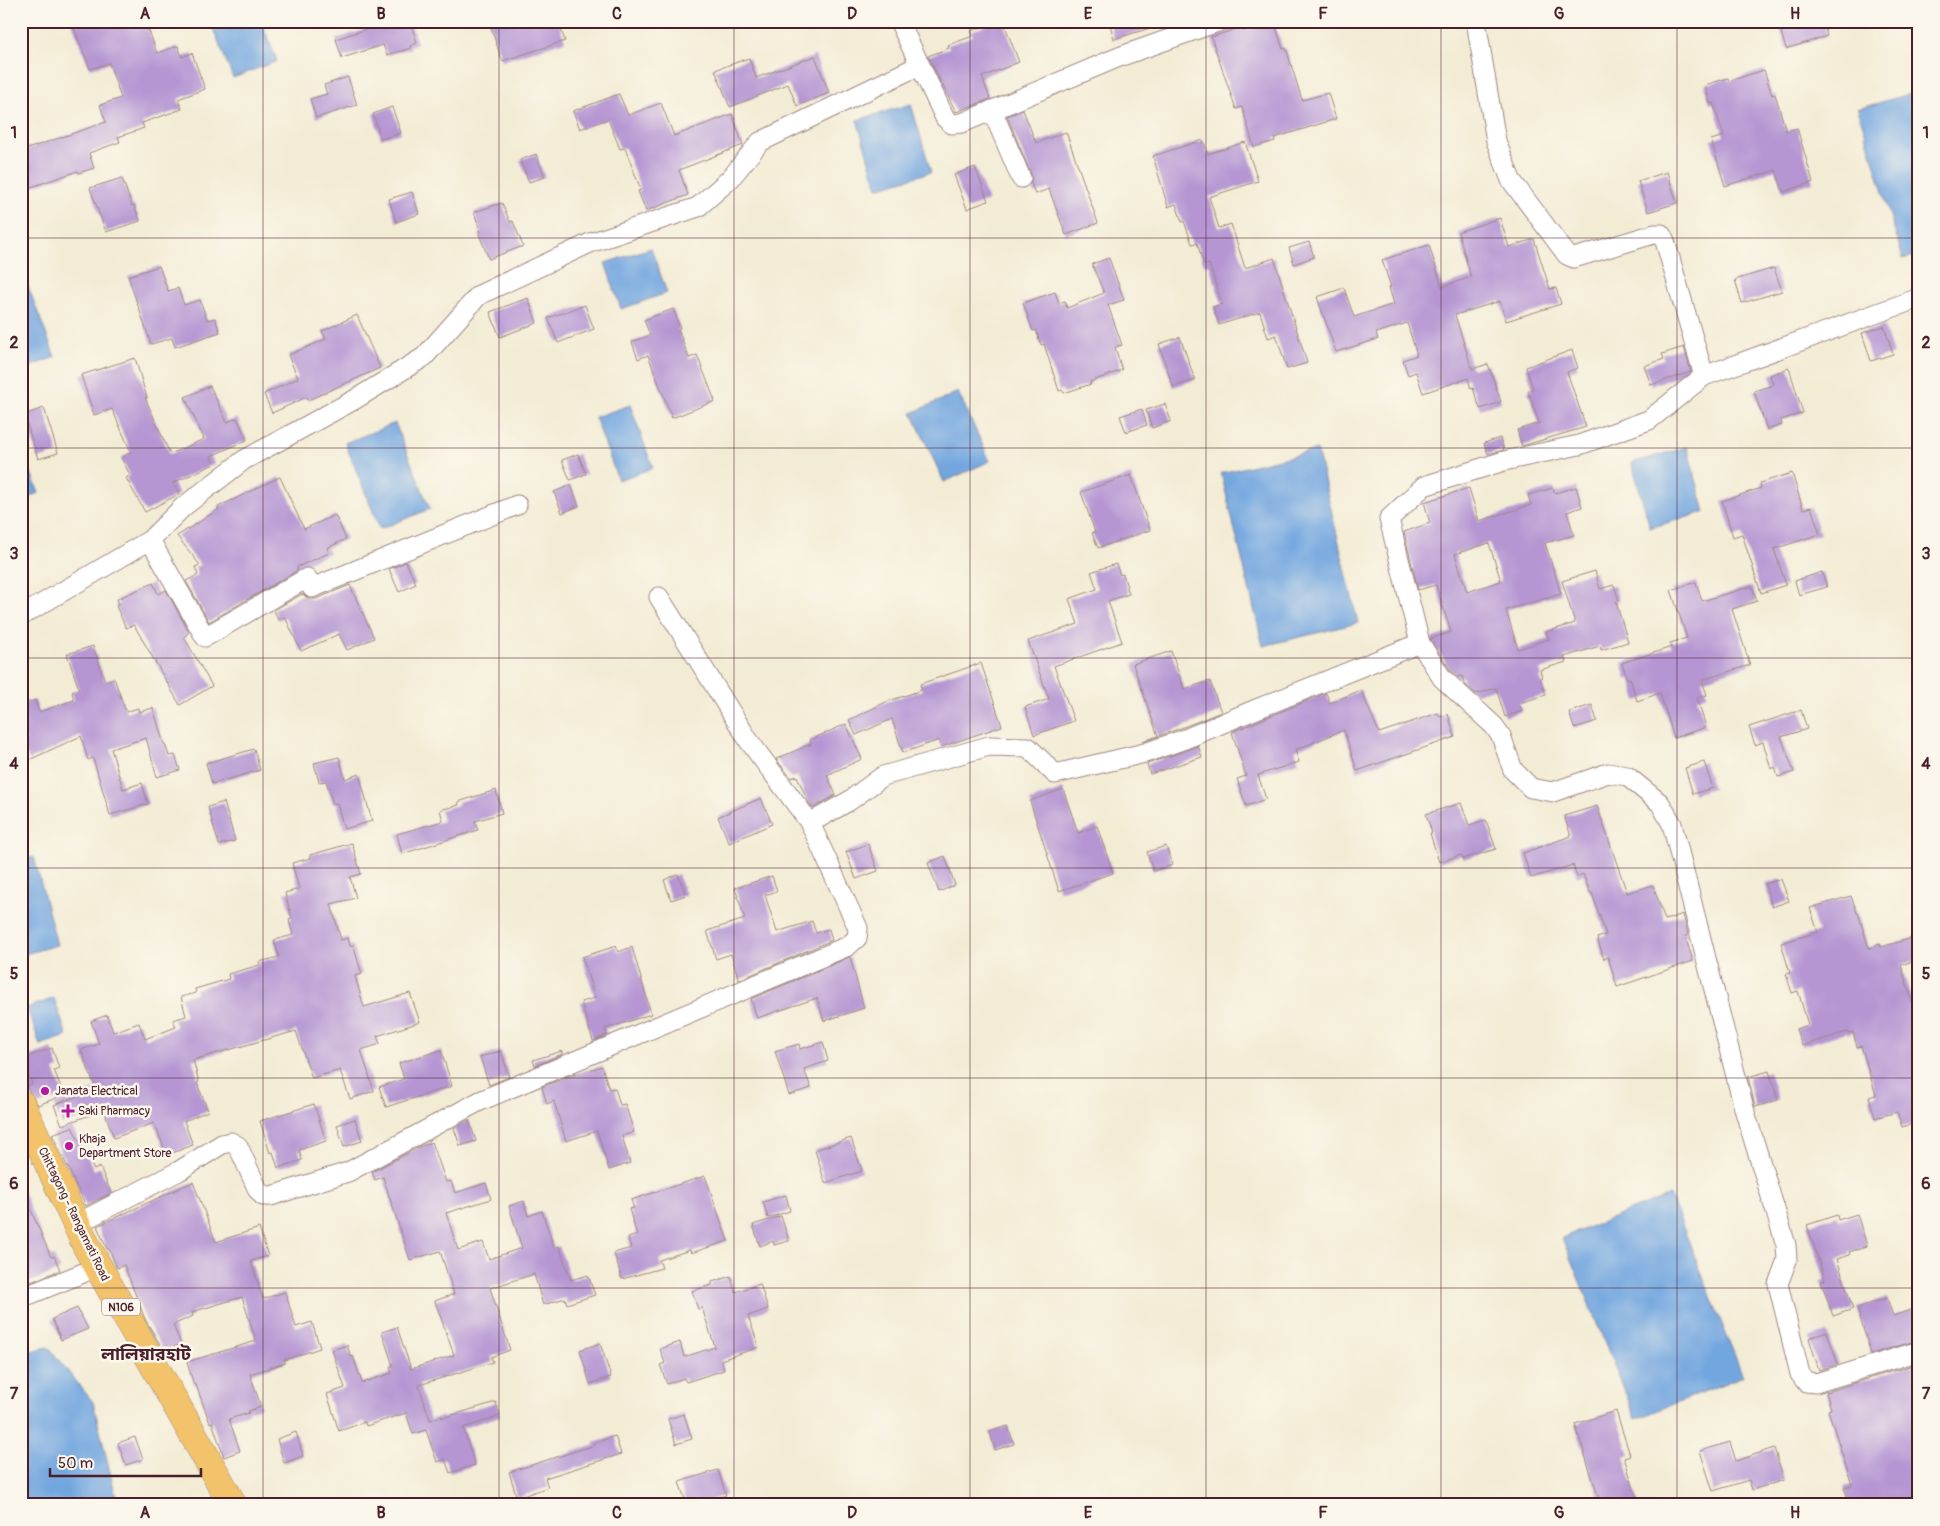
<svg xmlns="http://www.w3.org/2000/svg" width="1940" height="1526" font-family="Pangolin,'Noto Sans Bengali',sans-serif">
<rect width="100%" height="100%" fill="#fbf7ec"/>
<filter id="ink" filterUnits="userSpaceOnUse"><feTurbulence type="fractalNoise" baseFrequency=".02" numOctaves="2"/><feDisplacementMap in="SourceGraphic" scale="10" xChannelSelector="R" yChannelSelector="G"/><feConvolveMatrix kernelMatrix="1 2 1 2 8 2 1 2 1" color-interpolation-filters="sRGB"/></filter>
<filter id="wash" filterUnits="userSpaceOnUse"><feTurbulence type="fractalNoise" baseFrequency=".0096" numOctaves="4" result="noise"/><feDisplacementMap in="SourceGraphic" scale="20" xChannelSelector="R" yChannelSelector="G"/><feGaussianBlur stdDeviation="1.12" result="paint"/><feColorMatrix in="noise" values="0 0 0 0 0 0 0 0 0 0 0 0 0 0 0 0 0 1.4 0 .05"/><feComposite in="paint" operator="in"/></filter>
<g filter="url(#wash)">
<rect width="100%" height="100%" fill="#f3ecd5"/>
<g fill="#72a6df" stroke="#5e6285">
<path d="M210 21H261L277 61 233 78Z"/>
<path d="M1915 92 1919 106V255L1903 259 1858 109Z"/>
<path d="M911 104 931 172 877 188 857 120Z"/>
<path d="M651 248 667 293 621 309 605 263Z"/>
<path d="M21 268 55 357 21 370Z"/>
<path d="M958 392 990 461 944 482 912 413Z"/>
<path d="M630 405 653 468 618 480 595 417Z"/>
<path d="M395 423 430 509 380 529 345 443Z"/>
<path d="M21 447 39 493 21 499Z"/>
<path d="M1687 447 1705 512 1650 528 1632 463Z"/>
<path d="M1317 450 1358 623 1263 646 1221 473Z"/>
<path d="M34 857 57 945 21 955V860Z"/>
<path d="M54 998 67 1036 40 1045 27 1008Z"/>
<path d="M1670 1195 1743 1376 1636 1419 1562 1238Z"/>
<path d="M48 1347 93 1402 118 1505H21V1353Z"/>
</g>
<g id="blocks">
<g fill="#b596d3" fill-rule="evenodd">
<path d="M71 21H144L148 31H149L157 53 178 46 182 57 192 53 205 89 178 99 182 109 142 123 144 128 118 137 120 142 89 153 94 168 79 173 78 171 28 188 21 168V151L106 122 100 105 121 98 109 63 90 69Z"/>
<path d="M378 21H410L417 43 410 46 411 48 387 55 383 45 342 58 336 39 379 25Z"/>
<path d="M489 21H558L565 41 502 61Z"/>
<path d="M998 21H1003L1019 62 982 77 990 99 956 112 928 56 949 48 948 45 973 36 971 31Z"/>
<path d="M1109 21H1159L1160 25 1114 39Z"/>
<path d="M1274 21 1283 49 1286 48 1302 100 1328 93 1336 119 1274 138 1275 141 1254 147 1242 107 1236 109 1211 37 1242 27 1243 31Z"/>
<path d="M1789 21H1823L1827 36 1786 49 1779 25Z"/>
<path d="M815 56 829 93 797 106 788 84 730 107 715 70 749 58 756 78Z"/>
<path d="M1764 70 1772 95 1775 94 1786 131 1797 128 1813 182 1783 192 1776 170 1725 186 1711 140 1724 136 1713 103 1710 104 1705 85 1728 78 1729 81Z"/>
<path d="M348 77 357 105 316 118 310 99 327 94 324 85Z"/>
<path d="M619 94 628 115 661 103 674 136 732 114 743 145 679 170 688 195 646 211 638 191 641 190 625 148 620 149 608 119 580 129 573 111Z"/>
<path d="M392 107 401 133 381 139 373 114Z"/>
<path d="M1023 110 1036 143 1066 132 1098 223 1066 235 1049 189 1035 194 1031 183V174L1007 116Z"/>
<path d="M1203 140 1208 154 1245 142 1258 181 1209 197 1219 228 1231 224 1245 268 1274 258 1307 363 1287 369 1276 335 1268 338 1260 312 1219 325 1213 307 1222 304 1209 264 1204 265 1197 243 1192 244 1184 221 1182 222 1176 204 1168 207 1153 156Z"/>
<path d="M536 154 545 177 529 182 520 160Z"/>
<path d="M975 167 988 201 967 209 954 175Z"/>
<path d="M1667 172 1677 203 1648 212 1638 181Z"/>
<path d="M122 178 132 206 134 205 140 221 106 232 90 188Z"/>
<path d="M412 192 419 214 396 222 389 199Z"/>
<path d="M502 203 510 222 513 221 523 246 489 259 479 234 481 233 474 212Z"/>
<path d="M1500 218 1509 247 1534 239 1550 289 1556 288 1561 304 1506 321 1500 301 1455 315 1472 369 1488 364 1501 402 1480 409 1473 388 1471 389 1468 378 1423 393 1416 372 1408 375 1403 360 1417 355 1407 323 1376 333 1378 339 1336 352 1317 297 1344 288 1354 317 1394 304 1389 287H1391L1382 260 1429 245 1442 287 1471 277 1458 232Z"/>
<path d="M1309 242 1314 257 1294 264 1289 248Z"/>
<path d="M1109 258 1124 300 1108 305 1122 345 1115 347 1122 370 1090 382 1091 384 1064 393 1062 390 1059 391 1044 344 1041 345 1036 330 1033 331 1023 303 1055 292 1059 303 1065 301 1067 308 1104 293 1092 264Z"/>
<path d="M159 266 168 291 178 288 184 305 200 300 207 320 215 318 220 332 175 347 172 338 151 344 128 276Z"/>
<path d="M1774 268 1782 291 1742 303 1735 280Z"/>
<path d="M528 298 537 323 500 337 490 312Z"/>
<path d="M585 305 594 329 558 343 548 318Z"/>
<path d="M673 309 680 328 678 329 689 358 697 355 715 401 672 418 648 355 638 359 632 342 650 335 644 320Z"/>
<path d="M357 315 380 368 308 400 307 397 272 413 264 394 298 378 288 355 326 339 322 331Z"/>
<path d="M1884 326 1893 354 1871 361 1862 333Z"/>
<path d="M1180 337 1195 380 1173 387 1159 344Z"/>
<path d="M1684 347 1691 372 1651 385 1644 366 1664 359 1662 354Z"/>
<path d="M1572 350 1578 368 1567 372 1586 427 1522 446 1517 430 1539 423 1528 391 1533 389 1526 367Z"/>
<path d="M135 358 147 398H145L170 454 204 439 185 397 210 386 227 422 237 418 247 440 211 456 214 464 173 483 179 494 145 512 126 478 130 475 121 458 131 452 112 409 94 415 81 375Z"/>
<path d="M1789 368 1803 413 1781 420 1782 425 1767 430 1754 391 1773 385 1770 375Z"/>
<path d="M1165 404 1171 421 1152 428 1146 410Z"/>
<path d="M44 408 58 453 38 459 24 415Z"/>
<path d="M1142 409 1147 425 1126 432 1120 416Z"/>
<path d="M1500 438 1504 450 1488 454 1484 443Z"/>
<path d="M578 454 586 474 570 480 562 460Z"/>
<path d="M1792 473 1803 509 1811 507 1820 534 1774 549 1786 585 1761 593 1742 534 1733 537 1722 501 1761 488 1760 483Z"/>
<path d="M1131 475 1150 530 1098 548 1092 533 1095 532 1081 492Z"/>
<path d="M280 477 304 529 335 515 346 539 327 548 329 553 297 567 298 570 209 622 186 581 198 575 195 567 200 565 177 536 219 509 218 507Z"/>
<path d="M571 485 579 506 562 513 554 492Z"/>
<path d="M1576 487 1582 507 1567 512 1574 535 1545 543 1561 594 1506 610 1518 649 1549 639 1546 632 1575 623 1562 581 1595 571 1600 589 1614 585 1619 601 1616 602 1628 642 1601 650 1600 646 1564 657 1566 662 1540 670 1542 677 1540 678 1546 695 1519 703 1522 711 1505 717 1496 688 1476 694 1464 683 1462 676 1458 677 1451 671 1430 639 1451 632 1436 585 1418 590 1404 532 1430 523 1424 502 1469 488 1479 521 1531 505 1528 495 1553 488 1555 493ZM1489 543 1501 581 1467 592 1455 554Z"/>
<path d="M406 562 416 584 399 592 389 569Z"/>
<path d="M1116 564 1120 575 1123 574 1129 594 1108 601 1122 642 1054 666 1074 721 1034 735 1025 707 1049 699 1028 641 1078 624 1069 599 1097 589 1091 572Z"/>
<path d="M1822 572 1827 587 1799 595 1795 581Z"/>
<path d="M1696 582 1702 601 1752 586 1757 601 1732 609 1750 665 1702 680 1707 695 1697 698 1706 727 1674 738 1660 693 1637 701 1630 678 1627 679 1622 663 1672 647 1670 643 1687 638 1671 590Z"/>
<path d="M153 583 158 594 166 590 189 632 184 637 212 686 180 705 134 625 126 628 116 606 119 604 117 599Z"/>
<path d="M350 585 374 638 347 650 339 634 301 651 285 617 278 620 274 610 302 594 310 599H316Z"/>
<path d="M93 646 105 681 114 678 126 712 138 708 139 712 153 708 164 744H165L169 756 175 755 180 770 157 777 146 738 111 749 123 789 142 783 148 804 110 815 93 758 88 760 81 736 29 760 21 743 26 741 21 726V705L35 700 39 712 74 700 72 692 79 689 67 654Z"/>
<path d="M1171 651 1184 689 1210 681 1221 712 1181 728 1142 742 1158 736 1133 664Z"/>
<path d="M981 663 1002 726 941 747 939 740 903 753 892 719 856 735 849 720 886 702 922 690 920 684Z"/>
<path d="M1361 690 1379 733 1438 713 1440 717 1448 714 1455 737 1357 771 1344 730 1295 750 1299 762 1258 775 1266 799 1246 806 1237 779 1246 776 1232 732 1326 693 1330 703Z"/>
<path d="M1592 705 1597 721 1574 728 1569 712Z"/>
<path d="M1801 710 1807 729 1781 737 1794 772 1778 777 1775 767 1771 769 1763 742 1755 745 1749 727Z"/>
<path d="M846 724 862 759 827 775 836 795 813 808 807 800 797 776 791 778 776 759 811 744 810 740Z"/>
<path d="M1198 746 1202 757 1150 774 1147 764Z"/>
<path d="M254 749 260 770 212 784 206 763Z"/>
<path d="M339 757 345 779 359 774 372 821 344 829 337 803 333 804 326 781 319 782 314 763Z"/>
<path d="M1704 762 1713 788 1693 794 1685 768Z"/>
<path d="M1063 789 1078 833 1097 826 1113 873 1059 891 1030 801Z"/>
<path d="M496 790 502 813 475 821 478 830 402 854 397 834 443 821 440 810 459 805 458 802Z"/>
<path d="M761 798 772 824 729 843 718 817Z"/>
<path d="M224 802 235 841 219 845 208 807Z"/>
<path d="M1461 803 1469 825 1486 820 1496 849 1463 859 1461 855 1439 862 1430 833H1432L1426 814Z"/>
<path d="M1597 806 1627 893 1653 885 1665 920 1683 914 1688 935 1685 936 1693 961 1617 987 1608 957 1604 959 1597 938 1606 935 1592 893H1590L1583 874 1577 877 1573 865 1531 878 1523 853 1571 836 1564 816Z"/>
<path d="M352 843 361 874 350 877 356 898 331 904 341 940 348 938 350 946 353 945 362 974 355 976 364 1007 410 993 420 1022 377 1036 380 1044 361 1050 374 1091 350 1099 340 1070 312 1078 296 1031 193 1060 199 1082 197 1083 208 1111 184 1121 193 1145 167 1155 154 1123 114 1138 104 1110 62 1125 54 1105 96 1089 81 1050 99 1044 91 1021 107 1015 113 1032 139 1023 145 1039 176 1027 173 1020 186 1016 181 997 196 993 195 989 229 979 228 974 260 965 259 962 279 957 274 940 293 935 289 920 292 919 285 893 299 889 292 863 311 858 310 855Z"/>
<path d="M868 844 878 871 856 879 846 852Z"/>
<path d="M1166 846 1172 865 1153 871 1147 852Z"/>
<path d="M945 856 955 885 939 892 928 863Z"/>
<path d="M678 874 686 895 671 900 664 880Z"/>
<path d="M772 876 777 891 765 895 777 932 812 921 816 933 829 929 832 940 739 980 731 954 716 959 707 931 745 919 735 888Z"/>
<path d="M1781 879 1789 901 1772 907 1765 884Z"/>
<path d="M1851 896 1857 913H1858L1869 948 1880 944 1881 947 1919 936V959L1901 965 1919 1024V1122L1902 1127 1897 1112 1875 1118 1869 1097 1876 1095 1861 1046 1857 1047 1853 1032 1848 1034 1847 1032 1802 1046 1796 1029 1808 1025 1798 991 1792 993 1786 974 1790 973 1781 943 1818 932 1810 908Z"/>
<path d="M616 946 618 952 632 947 651 1014 605 1029 607 1035 593 1041 581 1002 595 998 582 957Z"/>
<path d="M850 957 864 1008 824 1021 817 998 757 1018 751 999Z"/>
<path d="M823 1042 828 1061 804 1069 811 1088 789 1095 775 1051 799 1044 800 1049Z"/>
<path d="M52 1048 59 1068 54 1070 64 1095 38 1105 26 1086 32 1084 22 1059Z"/>
<path d="M441 1050 452 1086 386 1107 379 1087 404 1079 399 1063Z"/>
<path d="M501 1051 509 1077 489 1085 480 1057Z"/>
<path d="M562 1051V1054L535 1066 533 1060Z"/>
<path d="M602 1066 609 1089 615 1088 620 1105 625 1104 634 1132 622 1136 630 1163 609 1170 597 1131 566 1141 554 1101 547 1104 542 1087 569 1076Z"/>
<path d="M1769 1071 1778 1100 1755 1107 1748 1077Z"/>
<path d="M314 1104 326 1141 299 1150 302 1160 278 1168 273 1152 270 1153 260 1121Z"/>
<path d="M355 1119 362 1141 344 1147 337 1125Z"/>
<path d="M469 1120 476 1141 460 1146 454 1128Z"/>
<path d="M72 1127 94 1170 100 1167 111 1193 86 1206 52 1134Z"/>
<path d="M851 1138 862 1171 825 1183 815 1150Z"/>
<path d="M432 1142 446 1182 451 1181 455 1193 486 1183 491 1199 446 1213 458 1250 483 1242 489 1259 522 1248 509 1206 524 1201 528 1216 542 1211 554 1248 559 1246 571 1280 588 1275 595 1295 567 1304 565 1298 543 1305 534 1274 490 1288 510 1350 491 1357 493 1362 419 1385 430 1420 442 1416V1418L456 1414 496 1402 500 1416 463 1428 475 1465 450 1473 445 1459 437 1462 426 1430 413 1434 406 1413 366 1426 365 1422 339 1431 327 1394 345 1388 332 1350 347 1345 351 1357 353 1356 362 1383 392 1373 390 1367 393 1366 382 1332 397 1327 411 1369 454 1355 435 1301 454 1294 440 1251 410 1260 383 1177 375 1180 372 1172 421 1146Z"/>
<path d="M705 1176 728 1241 691 1253 690 1250 659 1260 662 1268 622 1279 614 1253 631 1248 628 1238 637 1235 629 1209 634 1208 631 1200Z"/>
<path d="M193 1182 216 1242 259 1228 268 1256 251 1261 263 1299 285 1292 296 1327 312 1322 320 1348 284 1360 285 1363 250 1374 261 1407 248 1411 249 1413 229 1419 240 1451 224 1457 212 1422 210 1423 196 1385H194L187 1362 256 1341 242 1297 192 1312 193 1316 173 1325 181 1344 164 1351 145 1319 124 1265 117 1268 109 1249H107L97 1226Z"/>
<path d="M21 1187 51 1257 54 1256 60 1270 21 1286Z"/>
<path d="M786 1195 790 1211 768 1218 763 1202Z"/>
<path d="M1857 1214 1867 1246 1849 1252 1850 1255 1837 1259 1853 1309 1833 1316 1821 1281 1825 1280 1807 1225 1837 1215 1838 1220Z"/>
<path d="M781 1216 789 1241 774 1245 773 1241 760 1246 753 1225Z"/>
<path d="M731 1276 735 1292 760 1284 768 1309 748 1316 759 1347 721 1360 724 1370 686 1382 684 1378 667 1384 660 1365 665 1363 660 1349 680 1342 684 1357 715 1347 702 1308 698 1309 692 1291 712 1285V1282Z"/>
<path d="M1887 1298 1893 1316 1919 1307V1340L1871 1354 1857 1308Z"/>
<path d="M77 1308 88 1329 61 1340 52 1319Z"/>
<path d="M1827 1332 1838 1364 1819 1370 1809 1338Z"/>
<path d="M600 1343 611 1377 590 1384 580 1350Z"/>
<path d="M1919 1363V1505H1850L1844 1487 1852 1485 1828 1410 1831 1409 1826 1392Z"/>
<path d="M1616 1411 1630 1455 1624 1457 1639 1505H1601L1575 1424Z"/>
<path d="M684 1414 692 1439 676 1444 668 1419Z"/>
<path d="M1008 1426 1014 1444 995 1450 990 1432Z"/>
<path d="M296 1432 303 1456 284 1463 277 1439Z"/>
<path d="M615 1436 621 1454 545 1478 548 1487 517 1498 509 1472 595 1445 594 1443Z"/>
<path d="M135 1437 143 1459 126 1465 118 1443Z"/>
<path d="M1730 1442 1736 1461 1774 1448 1784 1480 1752 1490 1749 1480 1713 1491 1700 1451Z"/>
<path d="M718 1470 726 1495 694 1505H687L679 1482Z"/>
</g>
</g>
</g>
<g filter="url(#ink)">
<use href="#blocks" fill-opacity="0" stroke="#9e8680" stroke-width="1"/>
<g fill="none" stroke-linecap="round" stroke-linejoin="round">
<g stroke="#9e8680" stroke-width="21">
<g id="street">
<path d="M899 21 945 118 952 124 962 123 1119 57 1220 21"/>
<path d="M1476 21 1496 141 1511 180 1567 255 1574 258 1654 234H1661L1665 241 1704 376"/>
<path d="M992 110 1021 178"/>
<path d="M1919 298 1704 376 1649 420 1579 445 1504 461 1424 486 1389 519 1420 643 1442 678 1494 726 1501 736 1513 770 1531 788 1553 792 1608 773 1627 776 1660 803 1672 824 1745 1112 1786 1245 1787 1260 1778 1284 1800 1374 1806 1382 1816 1383 1919 1351"/>
<path d="M150 540 205 637 307 578 312 588 517 505"/>
<path d="M21 616 150 540 183 507 244 460 354 400 424 357 479 295 590 243 698 207 730 179 760 142 920 65"/>
<path d="M810 823 849 801 883 776 989 746 1028 747 1055 774 1145 753 1185 739 1254 710 1420 643"/>
<path d="M76 1224 179 1171 222 1144 231 1142 238 1146 258 1190 263 1196H271L348 1172 480 1101 848 946 857 938 858 928 810 823 749 741 659 597"/>
<path d="M21 1298 83 1273"/>
</g>
</g>
<g stroke="#9e8680" stroke-width="29">
<path id="highway" d="M21 1104 87 1247 233 1505"/>
</g>
<use href="#street" stroke="#fff" stroke-width="19"/>
<use href="#highway" stroke="#f2c36a" stroke-width="28"/>
</g>
</g>
<path fill="none" stroke="#4a1f2b" stroke-width="1" stroke-opacity="0.55" d="M263 21V1505M499 21V1505M734 21V1505M970 21V1505M1206 21V1505M1441 21V1505M1677 21V1505M21 238H1919M21 448H1919M21 658H1919M21 868H1919M21 1078H1919M21 1288H1919"/>
<g fill="#b5179e" stroke="#fbf7ec" stroke-width="2">
<circle cx="45" cy="1091" r="5"/>
<path d="M65.5 1103.5h5v5h5v5h-5v5h-5v-5h-5v-5h5z"/>
<circle cx="69" cy="1146" r="5"/>
</g>
<g text-anchor="middle" stroke-width="5" stroke-linejoin="round" paint-order="stroke">
<rect fill="#fbf7ec" stroke="#7f6065" stroke-width="1" x="102" y="1298.5" width="38" height="17" rx="4"/>
<g font-size="11" font-weight="bold" fill="#4a1f2b">
<text x="121" y="1311">N106</text>
</g>
<g font-size="12" fill="#4a1f2b" stroke="#fbf7ec" text-anchor="start">
<text x="55" y="1095">Janata Electrical</text>
<text x="78" y="1115">Saki Pharmacy</text>
<text x="79" y="1143">Khaja<tspan x="79" dy="14">Department Store</tspan></text>
</g>
<g font-size="12" fill="#4a1f2b" stroke="#fbf7ec">
<text transform="translate(74 1214) rotate(64)" y="4">Chittagong - Rangamati Road</text>
</g>
<g font-size="18" font-weight="bold" fill="#4a1f2b" stroke="#fbf7ec">
<text x="146" y="1360">লালিয়ারহাট</text>
</g>
</g>
<rect width="1940" height="1526" fill="none" stroke="#fbf7ec" stroke-width="55"/>
<path d="M50 1468v8h151v-8" fill="none" stroke="#4a1f2b" stroke-width="2.5"/>
<text x="58" y="1468" font-size="15" fill="#4a1f2b" stroke="#fbf7ec" stroke-width="4" paint-order="stroke">50 m</text>
<rect x="28" y="28" width="1884" height="1470" fill="none" stroke="#4a1f2b" stroke-width="2"/>
<g font-size="16" text-anchor="middle" font-weight="bold" fill="#4a1f2b">
<text x="145" y="19">A</text>
<text x="381" y="19">B</text>
<text x="617" y="19">C</text>
<text x="852" y="19">D</text>
<text x="1088" y="19">E</text>
<text x="1323" y="19">F</text>
<text x="1559" y="19">G</text>
<text x="1795" y="19">H</text>
<text x="14" y="138">1</text>
<text x="1926" y="138">1</text>
<text x="14" y="348">2</text>
<text x="1926" y="348">2</text>
<text x="14" y="559">3</text>
<text x="1926" y="559">3</text>
<text x="14" y="769">4</text>
<text x="1926" y="769">4</text>
<text x="14" y="979">5</text>
<text x="1926" y="979">5</text>
<text x="14" y="1189">6</text>
<text x="1926" y="1189">6</text>
<text x="14" y="1399">7</text>
<text x="1926" y="1399">7</text>
<text x="145" y="1518">A</text>
<text x="381" y="1518">B</text>
<text x="617" y="1518">C</text>
<text x="852" y="1518">D</text>
<text x="1088" y="1518">E</text>
<text x="1323" y="1518">F</text>
<text x="1559" y="1518">G</text>
<text x="1795" y="1518">H</text>
</g>
</svg>
